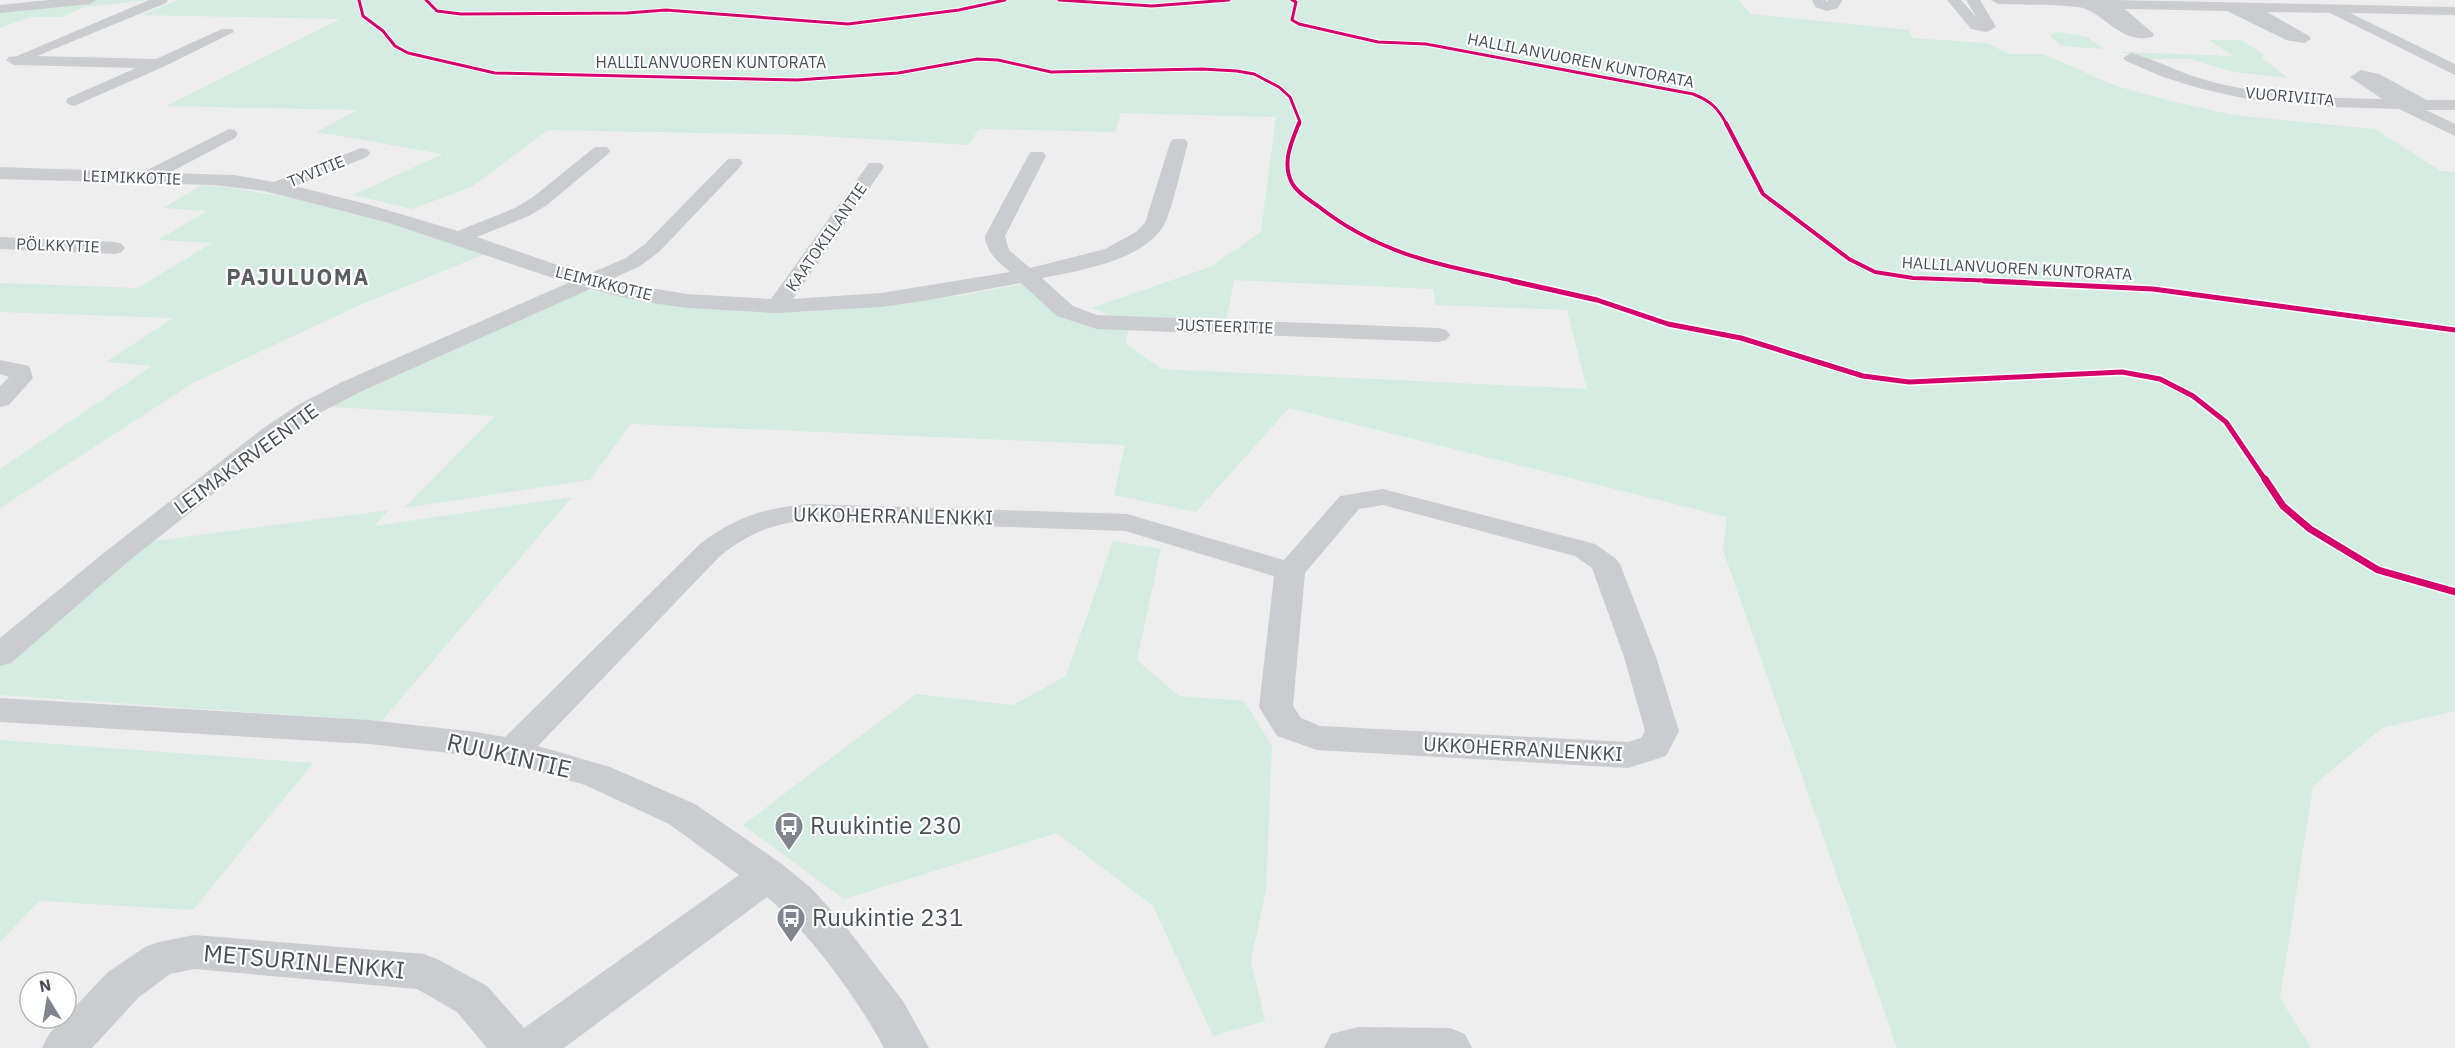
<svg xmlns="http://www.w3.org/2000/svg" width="2455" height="1048" font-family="'IBM Plex Sans',sans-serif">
<rect width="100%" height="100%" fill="#eee"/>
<g fill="#d4ece1">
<path d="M104 0H150L85 7 62 17H30L0 28V10Z"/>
<path d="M178 0H1739L1750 14 1909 30 1912 38 1987 43 2009 54H2043L2116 86 2167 100 2233 115 2375 129 2441 171 2455 172V711L2382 728 2313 786 2280 998 2311 1048H1897L1723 550 1727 517 1289 408 1196 512 1114 495 1125 445 631 424 590 480 404 508 495 416 331 407 353 395 586 290 700 309 769 312 822 311 887 305 959 296 1023 284 1035 294 1128 330 1126 344 1162 369 1587 389 1567 310 1436 305 1433 289 1234 280 1226 322 1117 318 1091 308 1210 267 1261 232 1276 117 1121 113 1115 132 979 129 968 145 802 135 548 130 471 187 412 209 353 195 443 154 317 132 357 110 166 106 340 19 142 15Z"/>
<path d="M2061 32 2087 37 2104 49 2061 46 2050 35Z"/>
<path d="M2209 40H2241L2263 54V59L2288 78 2234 72 2189 59H2150L2120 52 2233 56Z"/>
<path d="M202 185C299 194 393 221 485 254L362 304 193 383 0 508V469L152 366 106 362 173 318 0 312V283L138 288 212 243 158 240 207 211 163 208Z"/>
<path d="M572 497 382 721 0 695V664L147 542 389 510 374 526Z"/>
<path d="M1113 541 1161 549 1137 660 1179 696 1244 701 1272 746 1266 890 1251 961 1265 1021 1213 1036 1153 906 1057 833 844 899 743 825 916 694 1013 705 1066 676Z"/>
<path d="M0 740 313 763 193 910 39 901 0 942Z"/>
</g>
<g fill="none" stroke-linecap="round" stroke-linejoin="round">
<g fill="#cacccf" fill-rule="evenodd">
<path d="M49 0H97L90 4 0 13V5Z"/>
<path d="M149 0H168L166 3 37 56 156 59 222 29H232L234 32 163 67 74 106 68 104 66 101 68 98 136 68 14 65 6 60 9 57 17 56Z"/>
<path d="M1812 0H1826L1827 2 1828 0H1842L1838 8 1827 11 1815 7Z"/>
<path d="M1947 0H1961L1977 18 1966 0H1980L1996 27 1987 32 1971 29Z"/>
<path d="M1991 0H2113L2455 7V15L2350 13 2455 64V75L2330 13 2267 12 2309 36 2311 39 2304 43 2286 40 2227 11 2125 9 2154 34 2152 37C2124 44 2108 19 2086 9 2076 4 2014 5 1998 4Z"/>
<path d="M2131 53C2157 60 2182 74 2209 81 2265 96 2325 98 2382 99L2350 77 2361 70 2379 74 2427 100H2455V110H2426L2455 124V136L2399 109 2331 107 2248 99 2202 89 2163 77 2126 61 2123 58Z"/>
<path d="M229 129 235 130 238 134 235 138 169 173 234 175 274 182 361 148 367 149 370 153 367 157 295 186 370 205 458 231 515 208 533 197 595 147H607L610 151 607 155 547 205 529 216 477 237 586 275 626 258 645 244 728 159H740L743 163 740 167 659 252 640 266 608 281 687 294 771 299 869 163H881L884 167 793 299 881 293 1010 272C998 262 986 252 985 236L1028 156 1031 152H1043L1046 156 1005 236 1009 250 1030 268 1105 249 1136 232 1145 223 1170 143 1173 139H1185L1188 143C1182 163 1172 212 1163 227 1141 261 1078 271 1042 278L1073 306 1097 315 1438 328 1446 330 1450 335 1446 340 1438 342 1097 329 1057 316 1021 283 929 300 881 307 777 313 687 308 639 301 590 289 360 392 316 415 280 441 125 564 11 663 0 666V638L105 552 262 429 298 405 342 382 568 283 386 222 264 191 213 185 0 179V167L143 172Z"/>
<path d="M0 237 115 242 122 244 125 248 122 252 115 254 0 249Z"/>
<path d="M0 360 29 366 33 378 9 405 0 407V386L9 377 0 374Z"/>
<path d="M1383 489 1595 544 1615 558 1620 564 1656 657 1679 731 1666 756 1628 768 1317 750 1277 736 1259 707 1274 576 1125 531 809 520C773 523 748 534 720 556L538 746 610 767 695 804 782 864 811 888 843 923 903 1001 929 1048H884C858 999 809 932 767 897L564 1048H487L457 1012 417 989 194 969 170 974 138 998 92 1048H42L49 1034 108 972 145 947 159 942 194 935 424 954 439 960 487 986 524 1028 739 875 669 824 585 785 512 764 476 756 369 744 0 722V698L369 720 476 732 505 737 700 544C733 518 767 507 809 504L1127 514 1284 560 1340 496ZM1383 505 1575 556 1592 568 1624 657 1645 731 1641 738 1628 742 1320 726 1301 718 1293 706 1305 573 1359 509Z"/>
<path d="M1358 1027 1450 1028 1465 1034 1472 1048H1324L1331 1034Z"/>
</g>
<g stroke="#fff" stroke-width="5">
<g id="cycleway-far3">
<path d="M359 0 363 16 383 31 395 46 408 53 495 73 797 80 898 73 977 59 998 60 1051 72 1202 69 1237 71 1254 74 1279 87 1290 97 1300 122 1299 125"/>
<path d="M426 0 437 11 461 14 627 13 666 10 848 24 959 10 1005 0"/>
<path d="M1059 0 1152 6 1229 0"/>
<path d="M1292 0 1296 2 1292 20 1299 24 1378 42 1426 44 1693 94C1711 101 1718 108 1727 125"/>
</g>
</g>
<g stroke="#fff" stroke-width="6">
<g id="cycleway-far2">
<path d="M1299 123C1292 141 1282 161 1291 181 1295 191 1309 200 1318 206 1381 256 1443 265 1519 282"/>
<path d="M1726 123 1763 194 1849 259 1875 272 1913 278 2026 282"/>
</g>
</g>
<g stroke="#fff" stroke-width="8">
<g id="cycleway-far1">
<path d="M1512 281 1597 300 1668 324 1741 338 1863 376 1909 382 2122 372 2160 379 2193 396 2226 422 2266 481"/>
<path d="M1984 281 2153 289 2455 330"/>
</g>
</g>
<g stroke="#fff" stroke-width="10">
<path id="cycleway" d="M2265 479 2283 506 2310 529 2378 570 2455 592"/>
</g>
<use href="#cycleway-far3" stroke="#d6006c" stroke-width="3"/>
<use href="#cycleway-far2" stroke="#d6006c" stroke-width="4"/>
<use href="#cycleway-far1" stroke="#d6006c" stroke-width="5"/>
<use href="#cycleway" stroke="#d6006c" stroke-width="7"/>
</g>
<defs>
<g id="bus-pin" transform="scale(1.5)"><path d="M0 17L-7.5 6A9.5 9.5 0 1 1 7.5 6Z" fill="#81858d" stroke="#fff"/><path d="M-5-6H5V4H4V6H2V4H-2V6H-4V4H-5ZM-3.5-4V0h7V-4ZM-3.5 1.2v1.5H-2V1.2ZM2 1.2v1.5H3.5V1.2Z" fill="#fff"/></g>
</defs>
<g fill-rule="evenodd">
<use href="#bus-pin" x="789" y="826"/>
<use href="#bus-pin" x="791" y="918"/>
</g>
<g text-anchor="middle" stroke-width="4.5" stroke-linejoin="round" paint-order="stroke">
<g font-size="16" fill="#474d59" stroke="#fff">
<text transform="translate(1581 60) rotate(11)" y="6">HALLILANVUOREN KUNTORATA</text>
<text x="711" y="68">HALLILANVUOREN KUNTORATA</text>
<text transform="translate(2290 96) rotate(5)" y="6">VUORIVIITA</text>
<text transform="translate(316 171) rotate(-22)" y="6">TYVITIE</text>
<text transform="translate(132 177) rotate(2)" y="6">LEIMIKKOTIE</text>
<text transform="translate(826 237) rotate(-55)" y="6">KAATOKIILANTIE</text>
<text transform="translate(58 245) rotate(2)" y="6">PÖLKKYTIE</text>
<text transform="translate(2017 268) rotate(3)" y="6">HALLILANVUOREN KUNTORATA</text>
<text transform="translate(604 283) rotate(14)" y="6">LEIMIKKOTIE</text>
<text transform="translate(1225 326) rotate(2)" y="6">JUSTEERITIE</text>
</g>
<g font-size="20" fill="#474d59" stroke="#fff">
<text transform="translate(246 459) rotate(-36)" y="7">LEIMAKIRVEENTIE</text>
<text transform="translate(893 516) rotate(1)" y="7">UKKOHERRANLENKKI</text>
<text transform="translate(1523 749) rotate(3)" y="7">UKKOHERRANLENKKI</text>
</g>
<g font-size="22" font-weight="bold" letter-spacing="1.5" fill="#5a5c61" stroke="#fff">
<text x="298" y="285">PAJULUOMA</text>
</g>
<g font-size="24" fill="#474d59" stroke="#fff">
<text transform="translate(509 756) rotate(13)" y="8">RUUKINTIE</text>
<text transform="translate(304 962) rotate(5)" y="8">METSURINLENKKI</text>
</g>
<g font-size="24" fill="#474d59" stroke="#fff" text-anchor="start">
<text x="810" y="834">Ruukintie 230</text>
<text x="812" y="926">Ruukintie 231</text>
</g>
</g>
<g transform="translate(48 1000) rotate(349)"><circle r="28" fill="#ffffff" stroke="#b5b8bd" stroke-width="1.5"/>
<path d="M0-4.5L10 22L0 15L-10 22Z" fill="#81858d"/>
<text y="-9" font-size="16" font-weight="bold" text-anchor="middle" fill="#474d59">N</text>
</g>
</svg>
